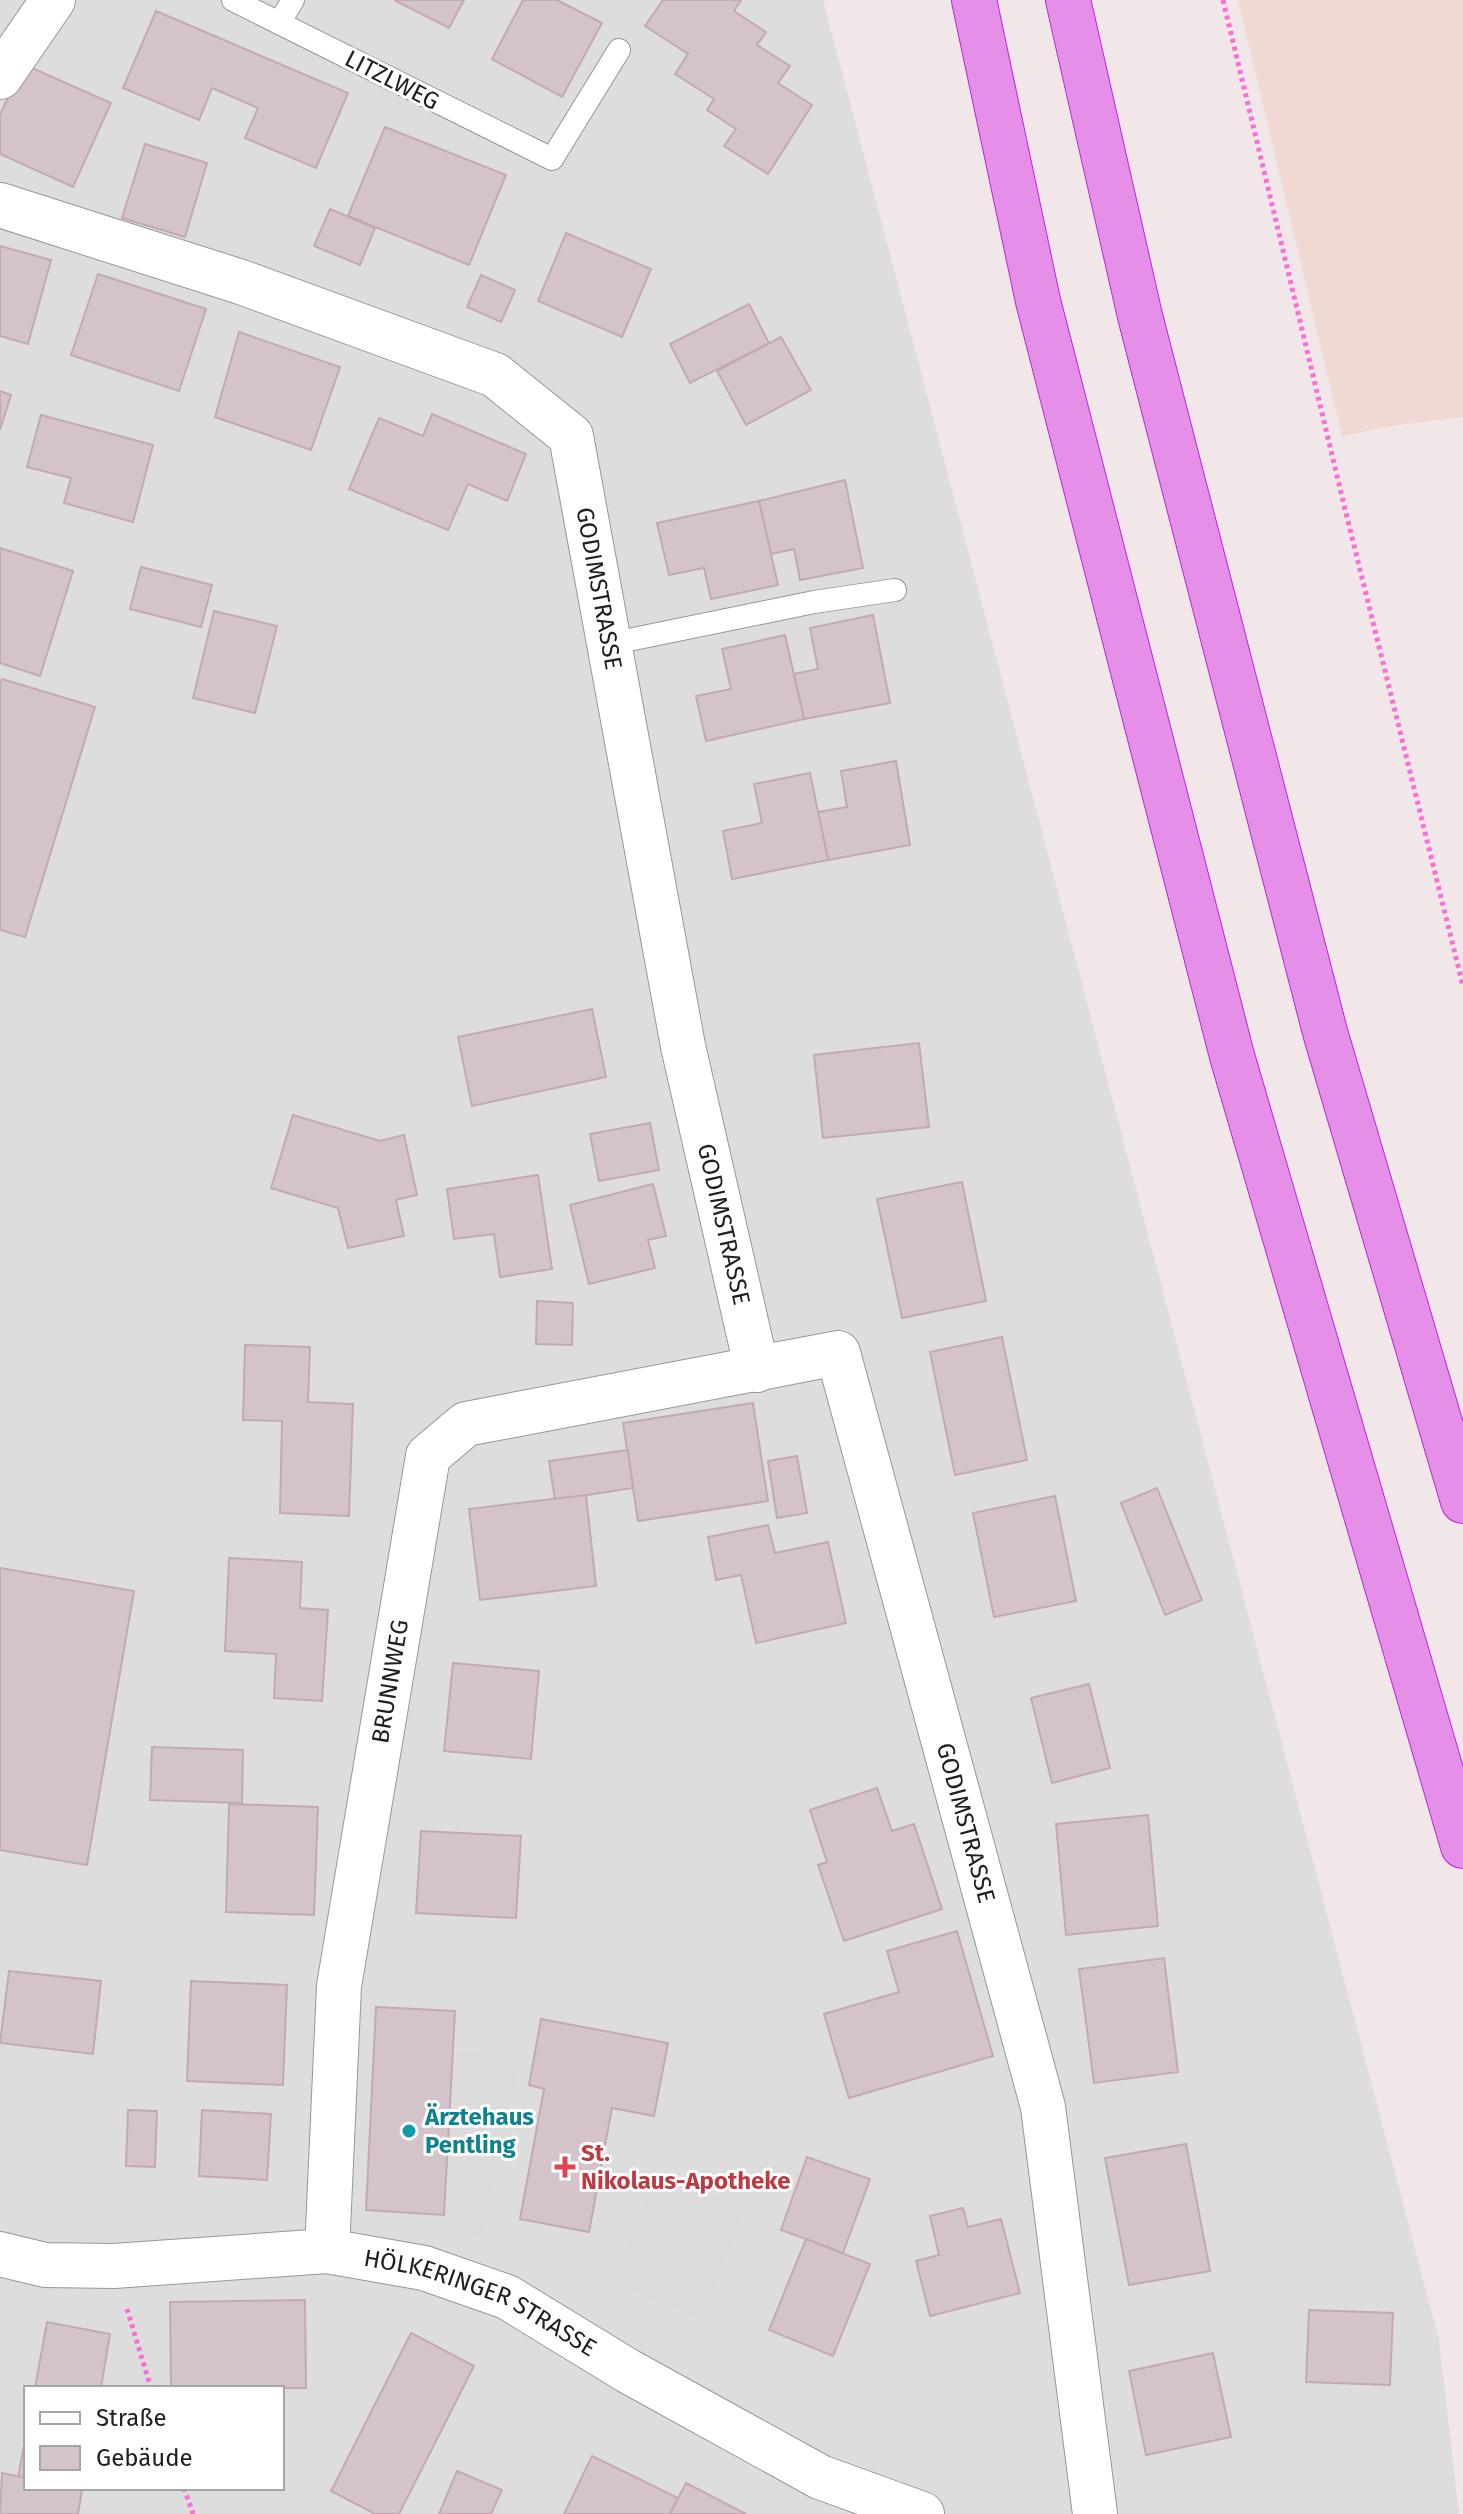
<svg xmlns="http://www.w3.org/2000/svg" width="1463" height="2514" font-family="'Fira Sans',sans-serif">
<rect width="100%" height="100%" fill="#f1e7e8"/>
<path fill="#deddde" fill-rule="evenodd" d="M0 0H823L1439 2340 1459 2514H0ZM26 2388H282V2488H26Z"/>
<path fill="#efd9d2" d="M1238 0H1463V417L1398 425 1342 436Z"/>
<g fill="#dcdcdc">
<path d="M453 2051 521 2058 481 2239 444 2215Z"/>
<path d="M656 2173 745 2208 701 2319 613 2283Z"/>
</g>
<g fill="#d4c4ca" stroke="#c3a9b3" stroke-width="2">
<path d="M394 0H464L449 28Z"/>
<path d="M523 0H557L602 23 562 97 492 59Z"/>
<path d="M663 0H741L734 11 766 32 757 45 790 66 778 83 812 105 768 174 724 146 736 129 707 110 714 99 675 74 688 54 645 26Z"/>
<path d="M156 11 348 93 316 168 245 138 258 108 212 88 199 120 123 88Z"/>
<path d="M23 64 111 103 73 187 0 154V115Z"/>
<path d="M385 127 506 175 469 265 348 216Z"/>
<path d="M145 144 207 163 185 237 122 218Z"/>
<path d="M330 209 375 228 360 265 314 246Z"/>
<path d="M566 233 651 269 622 337 538 301Z"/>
<path d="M0 246 51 260 28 344 0 336Z"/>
<path d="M98 274 206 309 179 391 71 355Z"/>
<path d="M481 275 515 290 501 322 467 307Z"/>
<path d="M749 304 769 343 690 383 670 344Z"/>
<path d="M239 332 340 367 311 450 215 417Z"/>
<path d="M781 337 811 390 746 425 717 371Z"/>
<path d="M0 391 11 395 0 430Z"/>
<path d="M432 414 526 454 507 501 468 484 448 530 349 489 379 418 423 436Z"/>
<path d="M41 415 153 445 133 522 64 503 71 478 27 467Z"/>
<path d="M845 480 863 568 800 580 794 549 771 554 759 501Z"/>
<path d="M759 501 778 585 711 599 704 568 669 575 657 523Z"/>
<path d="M0 548 73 571 40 676 0 663Z"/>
<path d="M141 567 212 585 201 627 130 609Z"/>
<path d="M214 611 277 626 255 713 193 698Z"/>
<path d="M873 615 890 703 804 719 794 674 818 669 810 628Z"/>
<path d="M785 635 804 719 706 741 696 696 731 689 722 649Z"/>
<path d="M2 679 95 707 25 937 0 930V685Z"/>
<path d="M896 761 910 845 828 860 818 812 847 807 841 771Z"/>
<path d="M810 773 828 860 732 879 723 831 762 823 754 784Z"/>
<path d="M592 1009 606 1077 472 1106 458 1037Z"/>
<path d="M919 1043 929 1127 823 1138 814 1055Z"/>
<path d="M293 1115 380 1141 404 1135 417 1195 396 1200 404 1236 348 1248 338 1208 271 1188Z"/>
<path d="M650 1123 659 1170 599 1181 590 1134Z"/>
<path d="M538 1175 552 1269 500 1277 494 1234 454 1239 447 1189Z"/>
<path d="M962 1182 986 1301 902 1318 877 1199Z"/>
<path d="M653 1184 666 1236 648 1240 655 1268 589 1284 570 1205Z"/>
<path d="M537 1301 573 1303 572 1345 536 1344Z"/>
<path d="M1002 1337 1027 1460 955 1475 930 1352Z"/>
<path d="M245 1345 310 1347 308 1402 353 1404 349 1516 280 1513 282 1421 243 1420Z"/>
<path d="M753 1403 768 1501 638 1521 623 1423Z"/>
<path d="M628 1450 633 1488 555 1500 549 1461Z"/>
<path d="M797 1456 807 1513 777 1518 768 1461Z"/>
<path d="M1157 1488 1202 1600 1165 1615 1121 1503Z"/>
<path d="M586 1495 596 1586 480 1600 469 1509Z"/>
<path d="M1055 1496 1076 1601 994 1617 973 1513Z"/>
<path d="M768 1525 775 1553 828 1542 846 1623 756 1643 741 1575 716 1580 708 1537Z"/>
<path d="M229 1558 302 1562 300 1608 328 1610 322 1701 274 1698 276 1654 225 1651Z"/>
<path d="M0 1568 134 1591 87 1865 0 1850Z"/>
<path d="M453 1663 539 1671 531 1759 444 1751Z"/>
<path d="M1089 1684 1110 1768 1052 1783 1031 1698Z"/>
<path d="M152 1747 243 1750 242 1803 150 1800Z"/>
<path d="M877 1788 892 1831 914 1824 942 1909 844 1941 818 1865 827 1862 810 1810Z"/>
<path d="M229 1804 318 1807 314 1915 226 1912Z"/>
<path d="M1148 1815 1158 1926 1066 1935 1056 1824Z"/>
<path d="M421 1831 521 1836 516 1918 416 1913Z"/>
<path d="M957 1931 993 2056 849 2098 824 2014 899 1992 887 1951Z"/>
<path d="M1164 1958 1178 2072 1094 2083 1079 1969Z"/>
<path d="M9 1971 101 1981 93 2054 0 2043Z"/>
<path d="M191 1981 287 1985 283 2085 187 2081Z"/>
<path d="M376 2007 455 2011 444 2215 366 2210Z"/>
<path d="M541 2019 668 2043 654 2116 612 2108 589 2232 520 2219 544 2089 529 2085Z"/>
<path d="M128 2110 157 2111 155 2167 126 2166Z"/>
<path d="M202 2110 271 2114 267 2180 199 2176Z"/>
<path d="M1186 2144 1210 2271 1129 2285 1105 2158Z"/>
<path d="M807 2157 870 2179 843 2253 781 2230Z"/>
<path d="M963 2208 968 2227 1001 2219 1020 2293 930 2316 916 2261 939 2255 930 2216Z"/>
<path d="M806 2239 870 2264 833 2356 769 2330Z"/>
<path d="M305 2300 306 2388H171L170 2302Z"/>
<path d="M1309 2310 1393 2313 1390 2385 1306 2382Z"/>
<path d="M47 2322 110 2334 101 2388H35Z"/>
<path d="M411 2333 474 2366 399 2514H375L331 2491Z"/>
<path d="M1213 2353 1231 2437 1146 2455 1129 2371Z"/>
<path d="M26 2435V2478L18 2477Z"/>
<path d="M592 2456 678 2498 670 2514H564Z"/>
<path d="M457 2471 502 2490 491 2514H439Z"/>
<path d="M2 2473 26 2478V2488L82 2490 78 2514H0Z"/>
<path d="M686 2483 746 2514H670Z"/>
</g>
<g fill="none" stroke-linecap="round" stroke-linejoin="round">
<g stroke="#979797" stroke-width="24">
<g id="service">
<path d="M233 0 552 159 619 50"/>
<path d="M279 23 293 0"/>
<path d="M609 644 814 602 895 590"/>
</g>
</g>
<g stroke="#979797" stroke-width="46">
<g id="minor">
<path d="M0 77 53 0"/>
<path id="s1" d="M0 205 241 282 495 375 571 436 683 1046 757 1370"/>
<path id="s2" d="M327 2251 339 1986 428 1456 466 1424 838 1353 1043 2107 1095 2514"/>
</g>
</g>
<g stroke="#979797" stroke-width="46">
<g id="tertiary">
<path id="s3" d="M0 2254 45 2265 114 2266 327 2251 424 2268 507 2297 628 2371 820 2477 922 2514"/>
</g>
</g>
<g stroke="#bc26dc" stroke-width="46">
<g id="motorway">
<path d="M974 0 1038 301 1232 1056 1463 1846"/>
<path d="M1068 0 1140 316 1325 1032 1463 1501"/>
</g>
</g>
<g stroke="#fa6ed5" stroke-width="5" stroke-dasharray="4 4" stroke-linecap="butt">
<path d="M1223 0 1345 509 1463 986"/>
<path d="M127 2309 151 2388"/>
<path d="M184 2488 193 2514"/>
</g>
<use href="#service" stroke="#fff" stroke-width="22"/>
<use href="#minor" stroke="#fff" stroke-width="44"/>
<use href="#tertiary" stroke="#fff" stroke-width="44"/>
<use href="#motorway" stroke="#e68fe8" stroke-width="44"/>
</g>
<circle fill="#0f9aa8" stroke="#fff" stroke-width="3" cx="409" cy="2131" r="8"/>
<path fill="#e0444e" stroke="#fff" stroke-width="3" d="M561 2155h8v8h8v8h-8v8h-8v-8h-8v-8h8z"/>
<g text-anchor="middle" stroke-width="6" stroke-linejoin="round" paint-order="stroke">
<g font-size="24" fill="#202020" stroke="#fff">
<text transform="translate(392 80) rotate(27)" y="8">LITZLWEG</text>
<text dy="8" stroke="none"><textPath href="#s1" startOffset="776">GODIMSTRASSE</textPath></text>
<text dy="8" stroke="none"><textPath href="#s1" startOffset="1424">GODIMSTRASSE</textPath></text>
<text dy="8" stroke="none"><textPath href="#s2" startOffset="574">BRUNNWEG</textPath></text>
<text dy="8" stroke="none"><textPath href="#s2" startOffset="1718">GODIMSTRASSE</textPath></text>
<text dy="8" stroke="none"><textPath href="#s3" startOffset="492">HÖLKERINGER STRASSE</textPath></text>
</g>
<g font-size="24" font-weight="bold" fill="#0d838f" stroke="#fff" text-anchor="start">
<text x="425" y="2125">Ärztehaus<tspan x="425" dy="28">Pentling</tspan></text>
</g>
<g font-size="24" font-weight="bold" fill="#be3a42" stroke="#fff" text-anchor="start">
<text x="581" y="2161">St.<tspan x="581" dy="28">Nikolaus-Apotheke</tspan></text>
</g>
</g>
<rect x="24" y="2386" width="260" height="104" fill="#ffffff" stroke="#a6a6a6" stroke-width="2"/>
<rect x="40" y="2412" width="40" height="12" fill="#ffffff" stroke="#a6a6a6" stroke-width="2"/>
<text x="96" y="2426" font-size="24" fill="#202020">Straße</text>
<rect x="40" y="2446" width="40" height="24" fill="#d4c4ca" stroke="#a6a6a6" stroke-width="2"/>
<text x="96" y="2466" font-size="24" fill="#202020">Gebäude</text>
</svg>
